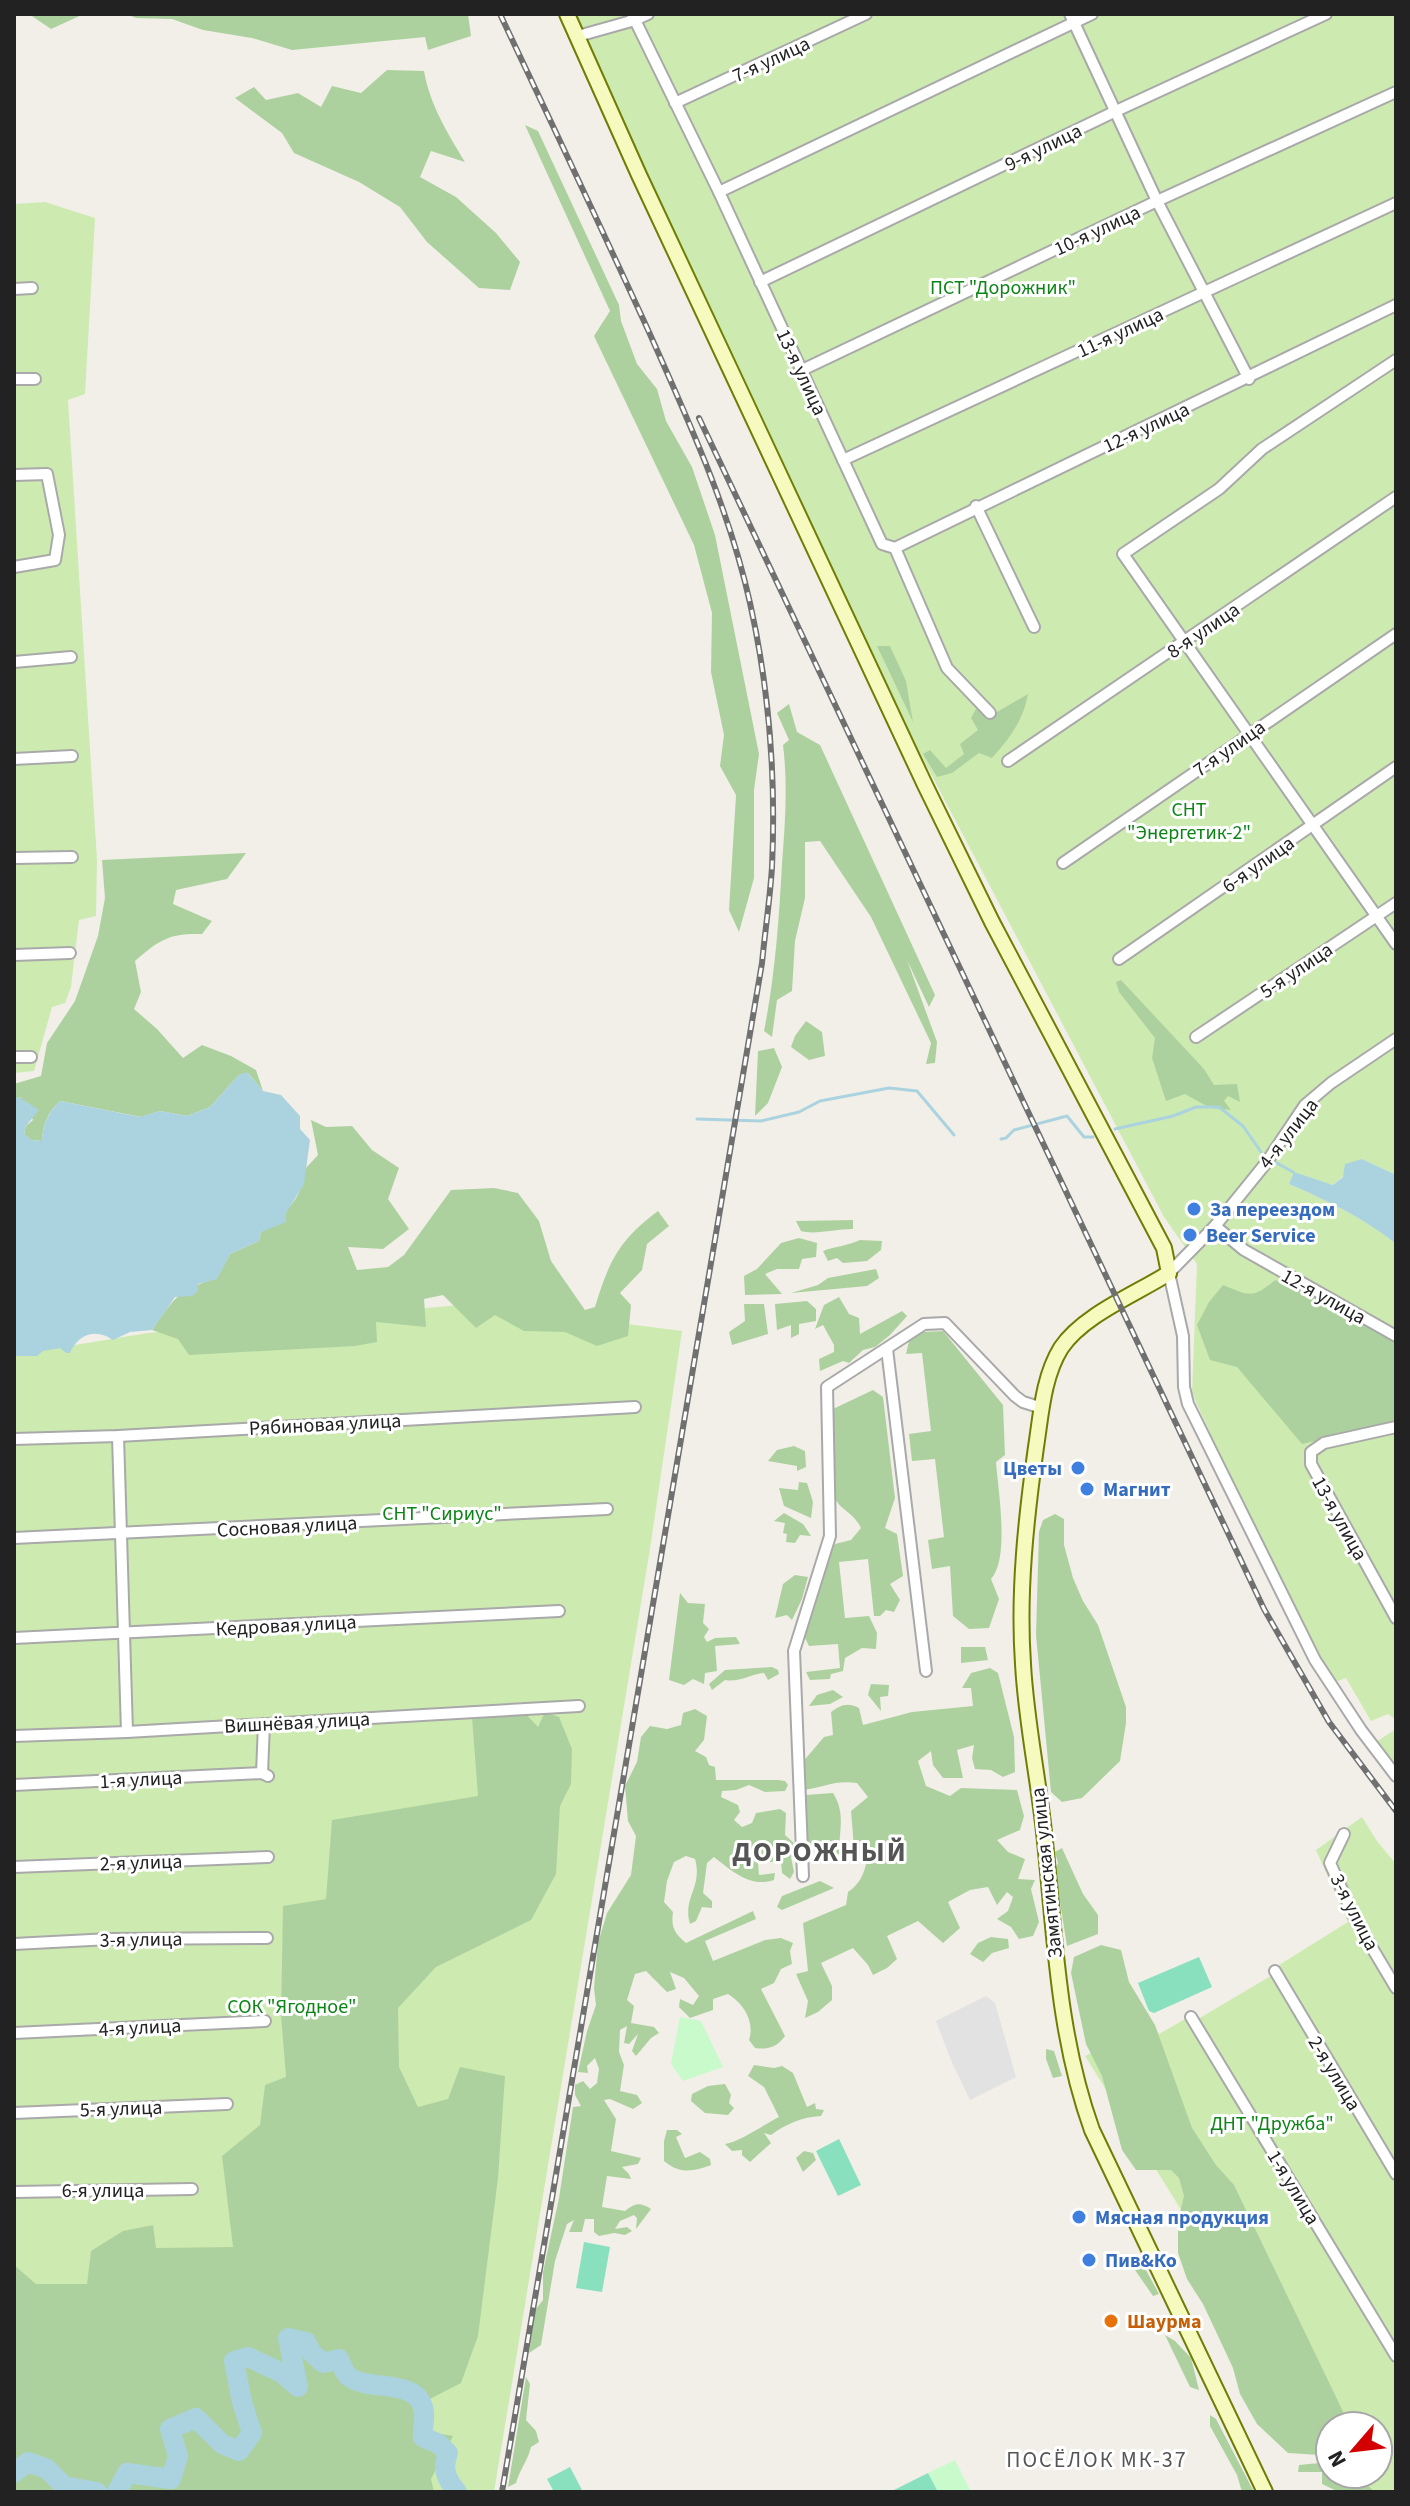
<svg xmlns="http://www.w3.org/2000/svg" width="1410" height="2506" font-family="'Source Sans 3',sans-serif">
<rect width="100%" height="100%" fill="#f2efe9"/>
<g fill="#cdebb0">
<path d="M572 14H1396V1175L1362 1159 1333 1185 1294 1173 1289 1184C1326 1200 1364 1218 1396 1244V1720L1388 1714 1371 1721 1346 1678 1333 1683 1304 1634 1243 1507 1192 1393 1197 1264 1164 1217 911 736Z"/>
<path d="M45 202 95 218 85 394 68 400 97 860 96 916 79 920 71 987 65 1003 52 1007 34 1071 14 1073V204Z"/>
<path d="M471 1304 682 1331 650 1549 494 2492H43L14 2487V1355L148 1333Z"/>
<path d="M1396 1729V1767L1376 1742Z"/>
<path d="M1362 1817 1377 1841 1396 1864V2492H1358L1347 2474H1378V2426H1330V2448L1085 2056 1154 2025 1159 2034 1194 2014 1198 2019 1281 1970 1279 1965 1348 1922 1316 1850Z"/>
</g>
<g fill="#add19e">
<path d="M29 14H84L51 29Z"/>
<path d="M126 14H468L471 36 428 50 425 37 292 50 252 38 203 30 172 19 136 18Z"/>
<path d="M387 70 424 71C430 105 447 132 465 162L431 151 420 177 456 197 496 233 520 262 510 290 479 288 427 242 400 207 359 182 294 153 282 133 235 98 254 87 266 100 298 93 321 107 332 86 361 93Z"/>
<path d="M525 125 538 131 619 305 621 321 637 364 657 389 666 421 692 467 715 535 759 754 754 790V878L739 932 729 910 736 795 720 766 724 735 711 672 712 613 694 545 594 336 610 311Z"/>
<path d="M877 646H890L906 681 913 722Z"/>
<path d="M1028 694C1023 721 1010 738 992 758L979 753 952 773 937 777 923 754 930 750 946 768 964 754 960 744 978 730 971 718 976 709 990 716Z"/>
<path d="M789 704 797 732 820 745 935 995 929 1007 907 960 937 1042 935 1063 926 1064 931 1043 871 917 820 841 805 842V898L795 941 792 991 777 1000 772 1037 764 1031C775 976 779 920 782 864 785 824 788 785 783 745L789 740 777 713Z"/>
<path d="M246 853 227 879 176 890 173 904 212 921 202 934C169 933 159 940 135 961L141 992 134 1009 157 1029 183 1058 202 1045 231 1056 256 1070 263 1091 248 1073 239 1075 210 1107 187 1116 160 1111 141 1117 60 1101C47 1113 43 1124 42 1141L31 1140 24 1134 26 1126 33 1120 20 1097 14 1099V1084L41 1076 47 1043 75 1001 98 936 105 898 102 860Z"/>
<path d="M1121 980 1204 1069 1214 1085 1237 1084 1240 1102 1228 1096 1224 1101 1231 1110 1210 1108 1185 1094 1166 1101 1152 1058 1155 1038 1119 992 1116 982Z"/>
<path d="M806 1021 822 1032 825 1056 809 1060 791 1047 795 1036Z"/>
<path d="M774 1048 782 1067 768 1103 755 1116 758 1051Z"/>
<path d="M311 1120 326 1127 352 1126 372 1150 399 1168 388 1199 409 1229 383 1249 348 1247 357 1270 388 1267 404 1255 451 1190 494 1188 518 1193 539 1221 551 1261 585 1310 595 1307C609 1261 619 1240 658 1211L669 1226 647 1244 642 1270 620 1293 631 1305 628 1336 597 1346 565 1332 524 1331 495 1315 476 1328 443 1295 424 1299 426 1327 376 1322 377 1342 355 1346 189 1355 178 1339 152 1330C175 1297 177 1291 217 1278L230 1254 259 1241 261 1232C282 1216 304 1199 304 1170L318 1155Z"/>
<path d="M853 1220V1229C836 1229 814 1235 801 1231L796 1221Z"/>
<path d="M799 1238 817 1243 816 1257 802 1259 799 1269H777L765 1274 782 1294 745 1295 744 1276 757 1269 781 1243Z"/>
<path d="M860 1240 882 1241 881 1250 867 1261 843 1263 837 1258 828 1261 823 1251C836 1246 847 1246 860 1240Z"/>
<path d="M876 1269 879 1278 867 1286 791 1293 818 1285 828 1278Z"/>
<path d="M1275 1280 1306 1290 1396 1343V1422L1302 1444 1237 1367 1210 1360 1197 1325 1209 1302 1223 1285C1250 1296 1253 1299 1275 1280Z"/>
<path d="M839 1297 849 1314 859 1318 860 1334 902 1311 907 1316 890 1335 875 1347 863 1350 849 1363 843 1361 820 1371 819 1359 834 1352V1345L823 1325 815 1329 824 1305Z"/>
<path d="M807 1301 816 1309V1321L799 1324V1334L791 1338V1325L777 1330 775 1304Z"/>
<path d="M744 1304H764L768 1334 732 1345 729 1332 745 1321Z"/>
<path d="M943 1331 1003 1405 1005 1455 996 1462C998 1490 1010 1558 991 1579L999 1599 989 1628 969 1629 953 1616 950 1566 932 1569 928 1540 944 1537 935 1459 912 1461 909 1434 931 1431 922 1353 906 1354 909 1341 922 1332Z"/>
<path d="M873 1390 883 1397 895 1498 885 1528 897 1534 903 1576 890 1584 900 1600 894 1612 886 1610 880 1616H874L868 1559 839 1562 845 1618 869 1616 877 1633 876 1649 862 1648 845 1658 843 1671 831 1674 830 1679 810 1680 806 1672 840 1668 838 1644 809 1646 802 1632 823 1580 824 1558 835 1544 851 1540 861 1528C853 1511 838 1510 833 1494 828 1480 833 1427 833 1409Z"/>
<path d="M794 1446 805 1451 806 1467 797 1471V1466L768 1461 777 1450Z"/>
<path d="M799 1482 807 1483 813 1502 811 1518 784 1506 779 1488 798 1490Z"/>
<path d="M784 1513 803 1524 811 1536 800 1535 795 1543 786 1542 787 1534 783 1533 785 1523 774 1521Z"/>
<path d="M1055 1514 1064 1519V1545L1073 1578 1083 1601 1098 1625 1126 1707V1723L1120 1761 1082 1798 1062 1802 1051 1792 1036 1635 1039 1532 1043 1520Z"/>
<path d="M795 1575 808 1577 802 1599 792 1620 787 1615 775 1618 783 1584Z"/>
<path d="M680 1593 688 1603 705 1604 703 1623 709 1629 704 1637 707 1642 715 1638 736 1637 740 1644 715 1646 717 1671 705 1673 704 1684 693 1679 684 1685 669 1680Z"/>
<path d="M961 1647H985L988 1660 961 1663Z"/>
<path d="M772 1667 778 1670 779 1674 768 1680 764 1673C751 1674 738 1683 725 1680L712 1690 709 1684 725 1670Z"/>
<path d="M990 1668 998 1673 1014 1737 1015 1772 1003 1777 991 1770 975 1769 972 1758 974 1745 957 1750 963 1778H943L933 1765 931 1751 918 1761 926 1786 950 1796 961 1788 1017 1790 1024 1816 1020 1830 997 1840 1008 1852 1025 1859 1018 1879 1035 1880 1031 1889 1039 1922 1033 1936 1019 1939 1011 1927 997 1919 1008 1911 1013 1897 1007 1892 997 1905 988 1887 970 1890 948 1902 960 1928 943 1943 918 1921 887 1936 897 1959 887 1968 873 1975 868 1965 853 1948 821 1963 832 1986V2000L818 2012 805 2018 808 2001 796 1974 808 1971 803 1923 846 1905 848 1892C860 1884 864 1874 867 1860L854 1848 851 1811 868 1797 857 1783C834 1780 826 1787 803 1790L801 1764 824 1737 833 1735 831 1712C841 1705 847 1702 859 1708L863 1725 912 1712 973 1706 971 1688H962L971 1673Z"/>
<path d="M871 1684 889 1685 888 1696 880 1697 881 1711 868 1695Z"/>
<path d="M833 1690 843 1697 830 1704 809 1706 817 1695Z"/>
<path d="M695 1709 707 1716 704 1740 695 1751 706 1757 709 1765 715 1767 716 1780H778L785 1781 788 1785 785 1791 765 1792 749 1785 736 1790 722 1791 721 1797 738 1805 740 1812 734 1820 742 1827 752 1823 756 1813 780 1809 786 1813 785 1835 794 1843 797 1853 791 1857 794 1872 790 1879 782 1873 781 1861 758 1863 759 1875 775 1873 774 1880C750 1888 732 1871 714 1857L707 1863 703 1893 712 1901V1908L702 1907 696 1921 690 1924C682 1897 703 1888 695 1859L686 1856 674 1862 667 1881 664 1902 673 1912C671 1927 674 1933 686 1943L753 1911 756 1919 705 1941 713 1961 765 1940 781 1938 793 1943 790 1951 792 1964 781 1969 774 1983 761 1989 785 2036C777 2047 768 2050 755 2048L749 2040C755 2022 744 2004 728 1994L713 1999V2010L690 2018 679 2007 680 1999 693 2005 699 1996 684 1978 670 1972 676 1989 667 1992 646 1971 635 1974 627 2000 634 2006 631 2023 654 2027 659 2033 651 2038 636 2056 632 2051 638 2034 629 2044 624 2043 627 2026 620 2030 619 2052 624 2065 620 2091 637 2095 642 2103 633 2109 610 2099 604 2100 616 2119 611 2151 641 2158 638 2164 622 2167 629 2174 631 2179 607 2176 602 2207 625 2211C635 2203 640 2202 651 2209L636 2229 637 2218 634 2215 620 2221 615 2229 627 2227 632 2231 625 2235 614 2233 599 2236 594 2232V2219H585L582 2232H569L574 2220 567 2224 555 2261 541 2345 529 2353 535 2310 543 2300V2272L559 2198 573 2107 581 2106 575 2095V2085L583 2081 590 2089 597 2083 599 2069 595 2058 587 2066 588 2073 578 2072 587 2031 596 2005 594 1988 598 1943 607 1913 631 1875 636 1836 628 1821 625 1786 637 1762 641 1737 650 1726 667 1729 681 1725 683 1713Z"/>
<path d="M545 1712 559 1717 572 1749 571 1784 560 1806 556 1874 531 1920 436 1967 398 2008 399 2067 418 2107 448 2099 460 2067 505 2076 498 2178 478 2336 461 2383 426 2401 430 2432 453 2436 431 2479 434 2492H14V2265L36 2284H87L91 2251 123 2231 153 2225 156 2248 233 2247 222 2156 260 2125 265 2085 286 2077 281 2015 283 1906 326 1899 332 1820 478 1796 472 1717 525 1713 538 1727Z"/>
<path d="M833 1793C846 1813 839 1832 839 1854L828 1857 807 1846 805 1795Z"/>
<path d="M1062 1848 1083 1894 1098 1915V1934L1067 1946 1055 1871 1058 1863 1055 1852Z"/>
<path d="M820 1881 834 1888 782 1910 777 1907 782 1896Z"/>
<path d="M991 1937 1008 1939 1009 1948 992 1953 983 1962 970 1954 978 1943Z"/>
<path d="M1101 1945 1121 1950 1129 1982 1155 2025 1192 2128 1216 2165 1234 2185 1350 2426H1330V2447L1320 2455 1288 2453 1257 2424 1240 2394 1233 2368 1203 2304 1187 2279 1178 2253V2221L1184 2196 1179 2178 1171 2170H1136L1122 2150 1102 2076 1086 2044 1071 1973 1074 1957Z"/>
<path d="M1046 2049 1054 2051 1062 2076 1053 2078 1046 2059Z"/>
<path d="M754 2065 774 2068 782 2066 793 2073 807 2107 815 2103 816 2109 824 2110 821 2116C802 2117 786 2124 771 2135L764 2133 771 2143 750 2162 742 2155V2150L732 2151 725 2144C741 2141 763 2125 779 2117L764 2087 748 2076Z"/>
<path d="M725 2084 731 2095 729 2103 734 2108 728 2115 705 2113 691 2101 692 2094 708 2086Z"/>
<path d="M667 2130H677L682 2134 676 2137 685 2158 700 2152 710 2159 711 2165C693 2172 679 2174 664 2161V2141Z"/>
<path d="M804 2151 813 2153 816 2160 803 2172 796 2158Z"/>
<path d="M1140 2259 1159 2294 1153 2296 1133 2267 1135 2260Z"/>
<path d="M1165 2335 1175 2341 1191 2358 1199 2390 1190 2387Z"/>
<path d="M526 2377 530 2384 526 2420 536 2431 539 2442 531 2447C528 2460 520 2469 516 2483L508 2487Z"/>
<path d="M1210 2415 1216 2419 1254 2492H1242L1237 2475 1210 2426Z"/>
<path d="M1330 2462V2474H1358L1374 2492H1339L1322 2484V2472H1298L1299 2465Z"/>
</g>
<g fill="#c8facc">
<path d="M680 2017 701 2021 723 2067 683 2081 671 2064Z"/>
<path d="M955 2460 971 2492H938L928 2473Z"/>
</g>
<g fill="#88e0be">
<path d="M1199 1957 1212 1987 1154 2013 1149 2011 1138 1983Z"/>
<path d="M839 2139 861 2185 838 2196 816 2151Z"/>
<path d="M584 2242 610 2247 602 2292 576 2288Z"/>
<path d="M570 2467 583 2492H554L547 2479Z"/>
<path d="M928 2473 938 2492H890Z"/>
</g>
<path fill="#e2e2e2" d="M986 1996 995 2003 1016 2077 970 2100 951 2060 936 2021Z"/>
<g fill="#aad3df">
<path d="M247 1072 263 1091 281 1095 300 1116V1129L310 1140 304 1184 286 1213V1222L261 1232 259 1241 230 1254 217 1279 198 1284V1291L192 1296 175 1297 152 1330 130 1332 113 1340C96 1328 78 1334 70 1353H66L60 1348 43 1351 37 1356H14V1099L19 1097 39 1110 26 1126 24 1133 31 1140 42 1141C43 1124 47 1114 60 1101L140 1117 160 1111 187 1116 210 1107 239 1075Z"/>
<path d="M1362 1159 1396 1175V1244C1364 1218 1326 1200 1289 1184L1294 1172 1333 1185 1343 1177 1345 1164Z"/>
</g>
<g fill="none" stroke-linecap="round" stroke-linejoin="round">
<g stroke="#aad3df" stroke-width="3">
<path d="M697 1119 761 1121 799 1112 820 1101 889 1088 917 1091 954 1135"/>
<path d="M1115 1129 1173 1116 1196 1107H1219L1243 1126 1261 1152"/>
<path d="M1001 1139 1006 1138 1014 1130 1067 1116 1084 1137H1093"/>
<path d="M1275 1162 1293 1172"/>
</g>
<g stroke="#aad3df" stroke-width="20">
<path d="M14 2473 28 2462 47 2469 64 2486 97 2492"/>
<path d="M117 2492 127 2473 171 2479 178 2456 170 2429 196 2418 222 2444 239 2451 252 2433 242 2402 234 2361 248 2357 282 2373 298 2387 288 2338 306 2342 311 2352 323 2363 339 2359C341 2364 344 2372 348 2376 368 2393 419 2376 424 2412 425 2419 422 2429 423 2437L439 2444 448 2453C442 2469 446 2479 457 2492"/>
</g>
<g stroke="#a9a9a9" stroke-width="14">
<g id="street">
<path d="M632 14 719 192 882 544 895 548 947 668 990 713"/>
<path d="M1070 14 1157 201 1249 379"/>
<path d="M578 36 635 20 648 14"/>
<path d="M675 103 866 14"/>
<path d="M719 192 1092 14"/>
<path d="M760 282 1116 111 1326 14"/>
<path d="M14 289 32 288"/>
<path d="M1396 360 1262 449 1219 489 1123 554 1396 944"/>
<path d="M800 371 1157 201 1396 92"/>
<path d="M14 379H35"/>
<path d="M843 460 1396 203"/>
<path d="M14 475 47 474 59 535 55 560 14 567"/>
<path d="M976 506 1034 627"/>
<path d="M895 548 1396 305"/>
<path d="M14 662 71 657"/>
<path d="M14 759 72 756"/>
<path d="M1008 761 1396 497"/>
<path d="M14 858 72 857"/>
<path d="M1063 863 1396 634"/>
<path d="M14 955 70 953"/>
<path d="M1119 959 1396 767"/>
<path d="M1196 1037 1396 903"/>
<path d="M1396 1039 1331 1083 1305 1105 1266 1163 1215 1226 1169 1273 1183 1336 1184 1387 1188 1404 1315 1660 1361 1730 1396 1776"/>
<path d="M14 1057H31"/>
<path d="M1215 1226 1244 1250 1396 1336"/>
<path d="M887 1349 926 1671"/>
<path d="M1396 1427 1324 1443 1311 1452V1464L1396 1618"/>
<path d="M118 1436 127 1732"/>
<path d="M14 1439 118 1436 635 1407"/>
<path d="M14 1538 607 1509"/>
<path d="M14 1638 559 1611"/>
<path d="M14 1736 127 1732 579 1706"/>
<path d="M262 1773 264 1724"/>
<path d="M14 1785 262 1773 268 1776"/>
<path d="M1344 1834 1330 1863 1356 1921 1396 1988"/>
<path d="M14 1867 268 1857"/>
<path d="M803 1876 794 1651 830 1536 827 1387 924 1324 945 1323 1015 1396 1023 1402 1042 1408"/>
<path d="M14 1944 110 1939 267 1938"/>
<path d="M1275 1971 1396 2174"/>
<path d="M1191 2017 1396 2356"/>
<path d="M14 2033 265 2021"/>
<path d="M14 2113 227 2104"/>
<path d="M14 2192 192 2189"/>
</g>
</g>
<g stroke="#707d05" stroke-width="18">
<path id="secondary" d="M567 14 639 175 925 785 992 922 1164 1248 1169 1273C1136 1294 1083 1315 1061 1348 1043 1377 1041 1415 1036 1447 1026 1519 1018 1592 1023 1664 1026 1721 1038 1776 1044 1832 1055 1933 1057 2033 1092 2130L1265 2492"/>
</g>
<use href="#street" stroke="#fff" stroke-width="10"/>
<use href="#secondary" stroke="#f7fabf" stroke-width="14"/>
<g stroke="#707070" stroke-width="6">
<g id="rail">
<path d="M500 14C550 120 600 225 649 332 688 420 729 508 750 603 769 688 776 780 772 867 770 899 765 931 762 963L502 2492"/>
<path d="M699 418 1264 1609 1329 1722 1396 1811"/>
</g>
</g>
<use href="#rail" stroke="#fff" stroke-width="3" stroke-dasharray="9" stroke-linecap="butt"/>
</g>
<g fill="#3f7fe0" stroke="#fff" stroke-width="3">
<circle cx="1194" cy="1209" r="8"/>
<circle cx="1190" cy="1235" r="8"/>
<circle cx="1078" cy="1468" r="8"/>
<circle cx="1087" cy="1489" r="8"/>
<circle cx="1079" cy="2217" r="8"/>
<circle cx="1089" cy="2260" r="8"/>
</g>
<circle fill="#e8710a" stroke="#fff" stroke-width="3" cx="1111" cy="2321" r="8"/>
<g text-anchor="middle" stroke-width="6" stroke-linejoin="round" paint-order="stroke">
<g font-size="20" fill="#222" stroke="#fff">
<text transform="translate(771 59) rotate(-25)" y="7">7-я улица</text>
<text transform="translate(1043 147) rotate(-26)" y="7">9-я улица</text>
<text transform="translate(1097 230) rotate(-25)" y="7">10-я улица</text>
<text transform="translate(1120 332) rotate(-25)" y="7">11-я улица</text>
<text transform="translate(802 372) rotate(65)" y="7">13-я улица</text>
<text transform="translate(1146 427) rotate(-25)" y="7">12-я улица</text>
<text transform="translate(1203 630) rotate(-34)" y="7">8-я улица</text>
<text transform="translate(1229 748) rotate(-35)" y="7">7-я улица</text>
<text transform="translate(1258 864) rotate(-35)" y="7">6-я улица</text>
<text transform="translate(1296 970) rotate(-34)" y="7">5-я улица</text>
<text transform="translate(1288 1133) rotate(-52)" y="7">4-я улица</text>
<text transform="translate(1324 1296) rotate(29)" y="7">12-я улица</text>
<text transform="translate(325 1424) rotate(-3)" y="7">Рябиновая улица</text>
<text transform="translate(1340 1518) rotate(61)" y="7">13-я улица</text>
<text transform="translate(287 1526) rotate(-3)" y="7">Сосновая улица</text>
<text transform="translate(286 1625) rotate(-3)" y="7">Кедровая улица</text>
<text transform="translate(297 1722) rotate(-3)" y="7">Вишнёвая улица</text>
<text transform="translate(141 1779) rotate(-3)" y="7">1-я улица</text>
<text transform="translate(141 1862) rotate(-2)" y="7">2-я улица</text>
<text transform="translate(1046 1873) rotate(-96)" y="7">Замятинская улица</text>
<text transform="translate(1355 1912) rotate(63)" y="7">3-я улица</text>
<text transform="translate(141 1939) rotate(-1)" y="7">3-я улица</text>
<text transform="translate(140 2027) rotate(-3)" y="7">4-я улица</text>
<text transform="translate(1335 2073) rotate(59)" y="7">2-я улица</text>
<text transform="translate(121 2108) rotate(-2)" y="7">5-я улица</text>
<text transform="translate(1294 2187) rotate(59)" y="7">1-я улица</text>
<text x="103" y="2197">6-я улица</text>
</g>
<g font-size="20" fill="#0c8416" stroke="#fff">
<text x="1003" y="294">ПСТ "Дорожник"</text>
<text x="1189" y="816">СHТ<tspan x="1189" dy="23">"Энергетик-2"</tspan></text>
<text x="442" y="1520">СНТ "Сириус"</text>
<text x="292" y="2013">СОК "Ягодное"</text>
<text x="1272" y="2130">ДНТ "Дружба"</text>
</g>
<g font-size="20" font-weight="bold" fill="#366cbe" stroke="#fff" text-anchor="start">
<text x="1210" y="1216">За переездом</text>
<text x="1206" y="1242">Beer Service</text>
<text x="1062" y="1475" text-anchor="end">Цветы</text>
<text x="1103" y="1496">Магнит</text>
<text x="1095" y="2224">Мясная продукция</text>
<text x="1105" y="2267">Пив&amp;Ко</text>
</g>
<g font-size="20" font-weight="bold" fill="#c56008" stroke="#fff" text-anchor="start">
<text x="1127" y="2328">Шаурма</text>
</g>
<g font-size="22" letter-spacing="2" fill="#555" stroke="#fff">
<text x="1097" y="2467">ПОСЁЛОК МК-37</text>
</g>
<g font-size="28" font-weight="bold" letter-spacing="2" fill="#555" stroke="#fff">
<text x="820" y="1861">ДОРОЖНЫЙ</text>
</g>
</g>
<rect width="1410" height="2506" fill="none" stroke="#222222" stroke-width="32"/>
<g transform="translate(1354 2450) rotate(242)"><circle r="38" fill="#ffffff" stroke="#a7a7a7" stroke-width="2"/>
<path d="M0-6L14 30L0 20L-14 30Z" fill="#d40000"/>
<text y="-12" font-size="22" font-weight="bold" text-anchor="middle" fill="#222222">N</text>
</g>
</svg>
